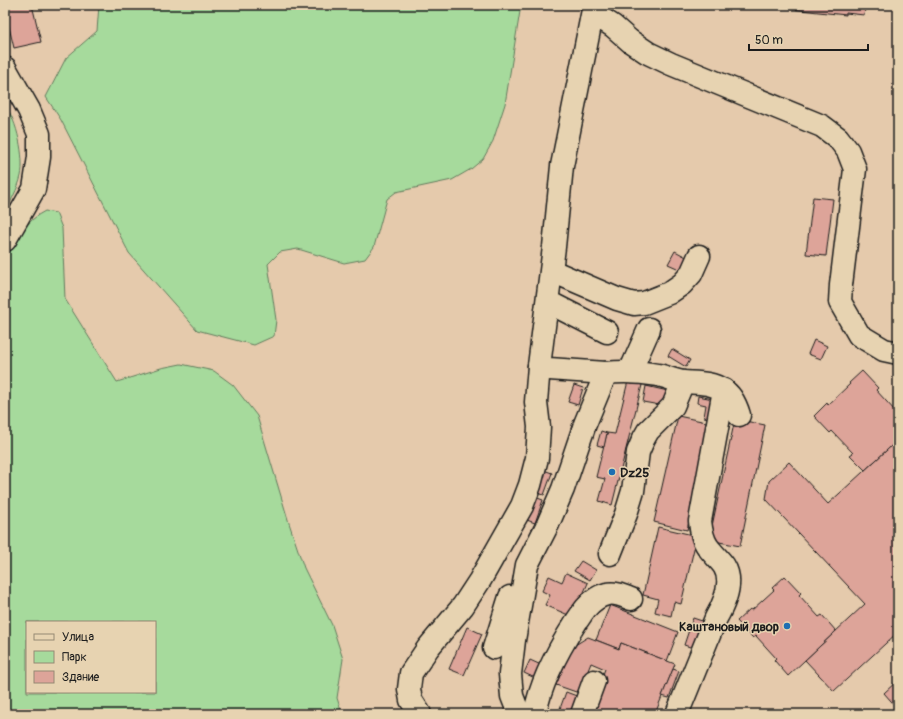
<svg xmlns="http://www.w3.org/2000/svg" width="903" height="719" font-family="Pangolin,sans-serif">
<rect width="100%" height="100%" fill="#e5caac"/>
<filter id="ink" filterUnits="userSpaceOnUse"><feTurbulence type="fractalNoise" baseFrequency=".025" numOctaves="2"/><feDisplacementMap in="SourceGraphic" scale="8" xChannelSelector="R" yChannelSelector="G"/><feConvolveMatrix kernelMatrix="1 2 1 2 8 2 1 2 1" color-interpolation-filters="sRGB"/></filter>
<g filter="url(#ink)">
<g fill="#a6da9c" stroke="#617b5c" fill-rule="evenodd">
<path d="M99 5H521L505 104 493 141 483 159 471 169 452 180 396 192 387 199 374 247 365 259 344 263 298 249 280 252 268 264 276 320 274 336 254 345 197 330 129 253 61 120 46 97 66 58 97 31Z"/>
<path d="M5 106C17 119 25 159 21 176 18 189 10 202 5 213Z"/>
<path d="M45 211 56 213 62 228 65 299 117 382 161 368 181 364 214 371 233 385 257 416 289 523 304 568 332 625 343 659 337 698 342 714H5V258C16 241 26 220 45 211ZM27 622H155V692H27Z"/>
</g>
<g fill="#dda499" stroke="#1c1c1c">
<path d="M5 5H32L41 42 14 48 5 11Z"/>
<path d="M788 5H866L864 15 846 13V15L791 9 792 6Z"/>
<path d="M813 197 833 199 826 256 806 254Z"/>
<path d="M675 251 692 260 686 272 668 264Z"/>
<path d="M814 340 827 346 821 359 808 354Z"/>
<path d="M672 349 690 360 686 367 668 356Z"/>
<path d="M862 371 878 388 876 390 896 412 898 410V440L865 470 850 455 853 453 832 431 830 433 814 416 827 403 828 405 850 384 849 383Z"/>
<path d="M629 377 643 381 612 505 599 501 605 479 596 477 607 433 615 434Z"/>
<path d="M574 385 583 388 578 405 568 402Z"/>
<path d="M646 386 668 391 665 406 643 402Z"/>
<path d="M698 396 713 399V419L704 417 706 405 697 403Z"/>
<path d="M678 416 711 423 687 530 654 522Z"/>
<path d="M735 419 765 425 740 546 709 540Z"/>
<path d="M601 431 607 433 604 447 597 445Z"/>
<path d="M898 440V632L834 691 805 660 865 604 766 499 769 481 789 462 828 504Z"/>
<path d="M541 469 552 473 544 495 532 491Z"/>
<path d="M532 496 543 500 535 523 524 519Z"/>
<path d="M658 527 697 536 681 604 674 602 671 616 655 612 658 599 643 595Z"/>
<path d="M581 561 596 570 590 580 574 571Z"/>
<path d="M566 573 588 583 573 617 545 605 550 595 542 591 549 576 562 582Z"/>
<path d="M785 576 801 593 799 595 819 617 822 615 836 631 788 676 774 660 776 658 756 636 753 638 737 621 750 609 752 610 774 590 772 588Z"/>
<path d="M610 605 678 632 667 661 621 643 619 649 596 640Z"/>
<path d="M693 618 705 622 696 649 684 645Z"/>
<path d="M467 627 482 634 464 675 449 669Z"/>
<path d="M588 637 619 649 621 643 675 664 655 714H588L605 669 591 663 579 693 556 685 572 647Z"/>
<path d="M530 660 541 665 535 678 524 673Z"/>
<path d="M673 669 679 671 669 698 662 696Z"/>
<path d="M897 681 898 682V709L884 693Z"/>
<path d="M566 692 582 698 576 714H558Z"/>
</g>
<g fill="none" stroke-linecap="round" stroke-linejoin="round">
<g stroke="#1c1c1c" stroke-width="25">
<g id="minor">
<path d="M593 13 613 26 630 41 648 53 671 64 822 126 838 138 848 151 855 169 841 285 840 302 859 335 884 350 898 353"/>
<path d="M5 68 29 110 39 134V157L34 189 5 240"/>
<path d="M552 271 617 299 634 304 644 303 669 293 682 284 691 274 699 256"/>
<path d="M548 304 556 306 607 332"/>
<path d="M539 366 549 369 606 373"/>
<path d="M632 372 633 365 649 329"/>
<path d="M610 554 626 514 633 491 638 452 644 438 648 431 673 406 683 382"/>
<path d="M494 648 510 597"/>
<path d="M420 714 411 700 409 689 411 673 428 648 463 606 480 580 522 506 530 485 537 458 539 427 536 402 539 366 554 247 562 166 594 5"/>
<path d="M519 714 512 696 510 674 514 640 527 565 548 524 563 489 585 424 606 373C623 371 641 372 658 375 667 377 675 381 684 382 698 383 711 382 723 390 732 395 736 405 739 415"/>
<path d="M535 714C540 684 560 647 576 622 580 617 583 611 587 607 592 601 599 596 607 594 616 592 623 596 631 599"/>
<path d="M582 714 594 681"/>
<path d="M677 714 716 618C724 604 734 582 724 566 719 559 713 554 708 547 702 539 701 530 700 521L724 390"/>
</g>
</g>
<use href="#minor" stroke="#e7d3b1" stroke-width="22"/>
</g>
</g>
<g fill="#1f6fb2" stroke="#e7d3b1" stroke-width="1.5">
<circle cx="612" cy="472" r="4"/>
<circle cx="787" cy="626" r="4"/>
</g>
<g text-anchor="middle" stroke-width="3" stroke-linejoin="round" paint-order="stroke">
<g font-size="13" font-weight="bold" fill="#1c1c1c" stroke="#e7d3b1" text-anchor="start">
<text x="620" y="477">Dz25</text>
<text x="779" y="631" text-anchor="end">Каштановый двор</text>
</g>
</g>
<rect width="903" height="719" fill="none" stroke="#e7d3b1" stroke-width="20"/>
<rect x="10" y="10" width="883" height="699" fill="none" stroke="#1c1c1c" stroke-width="1.5" filter="url(#ink)"/>
<rect x="26" y="621" width="130" height="72" fill="#e7d3b1" stroke="#968a75"/>
<rect x="34" y="634" width="20" height="6" fill="#e7d3b1" stroke="#968a75"/>
<text x="62" y="641" font-size="12" fill="#1c1c1c">Улица</text>
<rect x="34" y="651" width="20" height="12" fill="#a6da9c" stroke="#968a75"/>
<text x="62" y="661" font-size="12" fill="#1c1c1c">Парк</text>
<rect x="34" y="671" width="20" height="12" fill="#dda499" stroke="#968a75"/>
<text x="62" y="681" font-size="12" fill="#1c1c1c">Здание</text>
<path d="M749 44v6h119v-6" fill="none" stroke="#1c1c1c" stroke-width="2"/>
<text x="755" y="44" font-size="12" fill="#1c1c1c" stroke="#e7d3b1" stroke-width="3" paint-order="stroke">50 m</text>
</svg>
